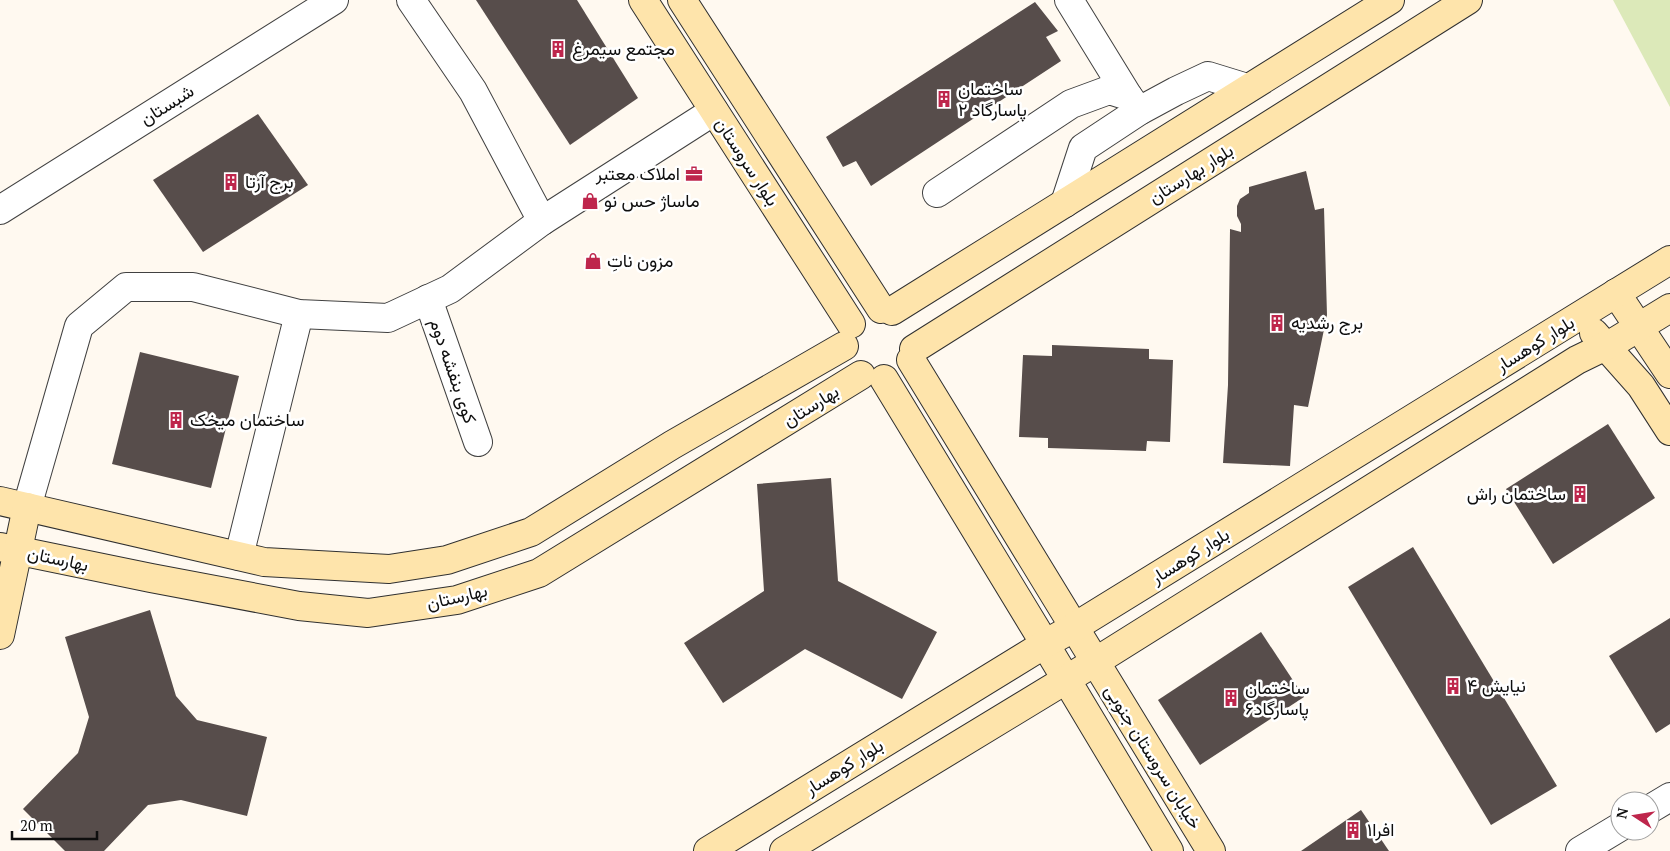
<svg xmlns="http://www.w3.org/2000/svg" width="1670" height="851" font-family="'PT Serif',Vazirmatn,serif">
<rect width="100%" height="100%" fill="#fff9f0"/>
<path fill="#dce9b9" d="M1613 0H1670V107Z"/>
<g fill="#574d4b">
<path d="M476 0H577L638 98 570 145Z"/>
<path d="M1035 2 1058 31 1046 37 1061 61 871 186 856 161 843 167 826 137Z"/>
<path d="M258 114 308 185 203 252 153 180Z"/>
<path d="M1306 171 1315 210 1324 208 1327 315 1308 407 1294 405 1290 466 1223 463 1228 385 1230 229 1241 232V224L1237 216V206L1240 199 1249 193V187Z"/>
<path d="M1052 345 1149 349V359L1173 360 1170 442 1147 441 1146 451 1048 448V438L1019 437 1023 355 1052 356Z"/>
<path d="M140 352 239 376 211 488 112 464Z"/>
<path d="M1608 424 1655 498 1553 564 1506 489Z"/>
<path d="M831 478 838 581 937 632 902 699 805 649 723 703 684 643 764 591 757 484Z"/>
<path d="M1413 547 1557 786 1491 825 1348 587Z"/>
<path d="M150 610 176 696 197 720 267 737 247 816 181 800 148 805 104 851H65L23 809 78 753 89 717 65 637Z"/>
<path d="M1670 618V724L1656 733 1609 656Z"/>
<path d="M1261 632 1304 697 1200 765 1158 700Z"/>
<path d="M1361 810 1389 851H1301Z"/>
</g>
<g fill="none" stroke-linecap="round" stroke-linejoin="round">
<g stroke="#414141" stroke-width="30">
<g id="street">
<path d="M411 0 473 91 542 221"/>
<path d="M1069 0 1128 96"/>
<path d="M937 193 1071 104 1109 90 1128 96 1139 111"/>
<path d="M1065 203 1083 148 1139 111 1176 91 1208 76 1247 88"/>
<path d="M0 210 334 0"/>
<path d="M428 299 478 442"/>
<path d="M27 507 79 326 126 287H193L299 314 388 318 450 289 542 221 714 111"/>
<path d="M239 556 299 314"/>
<path d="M1650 809 1670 797"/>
<path d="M1580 851 1620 827"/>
</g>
</g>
<g stroke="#303030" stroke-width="30">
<g id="secondary">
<path d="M643 0 851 324"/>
<path d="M682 0 881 309"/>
<path d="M1616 293 1670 374"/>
<path d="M892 311 1390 0"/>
<path d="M1594 333 1641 386 1670 431"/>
<path d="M914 349 1468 0"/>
<path d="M911 360 1211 851"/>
<path d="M884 379 1045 644 1169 851"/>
<path d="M0 501 264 562 389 569 447 560 531 532 672 445 844 346"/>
<path d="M0 547 151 578 299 606 368 613 457 600 539 573 861 375"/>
<path d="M0 635 27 507"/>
<path d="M708 851 1045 644 1073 628 1670 260"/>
<path d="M784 851 1095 662 1577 360 1616 341 1670 308"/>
</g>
</g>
<use href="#street" stroke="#fff" stroke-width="28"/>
<use href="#secondary" stroke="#fee4ab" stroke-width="28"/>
</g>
<defs>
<g id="building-bare" transform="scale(1.35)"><path d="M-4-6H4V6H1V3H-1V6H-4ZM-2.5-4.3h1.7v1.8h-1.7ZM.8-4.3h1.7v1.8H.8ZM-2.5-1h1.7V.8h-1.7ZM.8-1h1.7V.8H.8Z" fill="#be264c" stroke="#fff" stroke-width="2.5" paint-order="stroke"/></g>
<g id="office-bare" transform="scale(1.35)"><path d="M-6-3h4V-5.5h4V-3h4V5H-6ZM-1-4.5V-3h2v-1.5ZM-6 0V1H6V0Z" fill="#be264c" stroke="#fff" stroke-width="2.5" paint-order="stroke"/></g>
<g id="shop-bare" transform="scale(1.35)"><path d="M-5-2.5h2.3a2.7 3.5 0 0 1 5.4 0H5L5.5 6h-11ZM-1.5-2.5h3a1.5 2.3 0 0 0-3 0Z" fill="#be264c" stroke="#fff" stroke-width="2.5" paint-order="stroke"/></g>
</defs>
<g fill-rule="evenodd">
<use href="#building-bare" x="558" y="49"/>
<use href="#building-bare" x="944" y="99"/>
<use href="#office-bare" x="694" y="174"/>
<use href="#building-bare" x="231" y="182"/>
<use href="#shop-bare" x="590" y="201"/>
<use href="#shop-bare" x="593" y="261"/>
<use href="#building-bare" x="1277" y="323"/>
<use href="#building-bare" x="176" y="420"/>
<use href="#building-bare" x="1580" y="494"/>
<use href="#building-bare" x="1453" y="686"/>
<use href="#building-bare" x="1231" y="698"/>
<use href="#building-bare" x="1353" y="830"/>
</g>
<g text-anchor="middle" stroke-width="5" stroke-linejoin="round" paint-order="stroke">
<g font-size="18" fill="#0e0e0e" stroke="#fff" text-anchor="start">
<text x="572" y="55">مجتمع سیمرغ</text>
<text x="958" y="95">ساختمان<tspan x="958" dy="21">پاسارگاد ۲</tspan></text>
<text x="680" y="180" text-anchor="end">املاک معتبر</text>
<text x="245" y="188">برج آرتا</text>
<text x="604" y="207">ماساژ حس نو</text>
<text x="607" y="267">مزون ناتِ</text>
<text x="1291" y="329">برج رشدیه</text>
<text x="190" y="426">ساختمان میخک</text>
<text x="1566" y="500" text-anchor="end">ساختمان راش</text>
<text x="1467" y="692">نیایش ۴</text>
<text x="1245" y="694">ساختمان<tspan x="1245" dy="21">پاسارگاد۶</tspan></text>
<text x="1367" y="836">افرا۱</text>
</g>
<g font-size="18" fill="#0e0e0e" stroke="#fff">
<text transform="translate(167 105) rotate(-32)" y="6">شبستان</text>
<text transform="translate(747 162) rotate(57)" y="6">بلوار سروستان</text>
<text transform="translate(1191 174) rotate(-32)" y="6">بلوار بهارستان</text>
<text transform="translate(1535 344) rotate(-32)" y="6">بلوار کوهسار</text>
<text transform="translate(453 371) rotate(71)" y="6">کوی بنفشه دوم</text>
<text transform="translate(811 406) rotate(-32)" y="6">بهارستان</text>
<text transform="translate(1190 556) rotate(-32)" y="6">بلوار کوهسار</text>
<text transform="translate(58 559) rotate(12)" y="6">بهارستان</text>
<text transform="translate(457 597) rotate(-13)" y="6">بهارستان</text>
<text transform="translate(1153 757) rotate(58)" y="6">خیابان سروستان جنوبی</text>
<text transform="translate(844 767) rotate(-32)" y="6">بلوار کوهسار</text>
</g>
</g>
<g transform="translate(1635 816) rotate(282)"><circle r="24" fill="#ffffff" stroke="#9f9f9f"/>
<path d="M0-4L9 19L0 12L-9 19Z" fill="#be264c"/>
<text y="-8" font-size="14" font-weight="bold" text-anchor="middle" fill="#0e0e0e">N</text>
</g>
<path d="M12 831v8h85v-8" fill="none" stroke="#0e0e0e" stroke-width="2.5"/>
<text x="20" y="831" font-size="15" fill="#0e0e0e" stroke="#ffffff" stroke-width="4" paint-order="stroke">20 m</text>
</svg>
